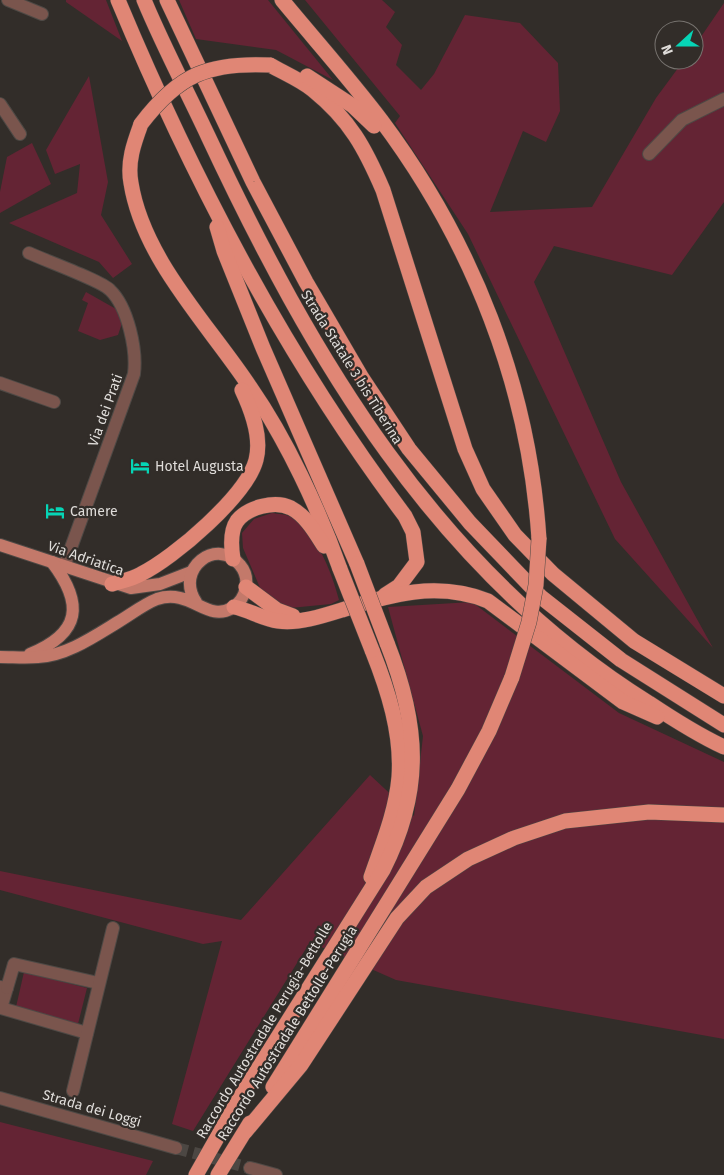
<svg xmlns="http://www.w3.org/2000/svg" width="724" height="1175" font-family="'Fira Sans',sans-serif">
<rect width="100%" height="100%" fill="#322d29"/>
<g fill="#642434">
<path d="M66 0H106L122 41 66 2Z"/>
<path d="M179 0H268L333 80 276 50 196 39Z"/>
<path d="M305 0H382L395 12 386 27 402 45 396 65 421 90 434 74 465 15 520 23 558 63 560 111 546 142 523 131 490 212 592 207 656 98 684 60H694V47L724 3V202L672 275 554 246 534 282 621 482 713 648 615 539 468 234 395 123 400 116Z"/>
<path d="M89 76 108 182 101 215 132 264 113 278 99 262 9 223 77 193 80 164 55 174 46 150Z"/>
<path d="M32 143 51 184 0 213V192L7 157Z"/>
<path d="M86 292 116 309 122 323 118 335 100 340 78 331 88 303 82 300Z"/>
<path d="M272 513C278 514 286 514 291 517 316 531 332 573 339 600L331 604 290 608 264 597 243 548 242 533 254 519Z"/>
<path d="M472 602 619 713 724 762V1039L396 980 310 942 193 1131 172 1124 222 941 203 944 0 890V871L241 920 370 775 414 816 423 736 388 607Z"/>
<path d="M24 972 87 988 78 1024 16 1007Z"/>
<path d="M0 1122 153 1161 146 1175H0Z"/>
</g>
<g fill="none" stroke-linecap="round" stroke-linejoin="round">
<path stroke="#4c4743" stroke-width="12" stroke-dasharray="12 6" stroke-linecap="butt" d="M176 1148 250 1168"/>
<g stroke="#4e4945" stroke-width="14">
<g id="minor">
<path d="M8 0 42 14"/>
<path d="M0 104 20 134"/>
<path d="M649 154 682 120 724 99"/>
<path d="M29 253C44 260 102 281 110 290 128 307 137 350 134 374L64 567"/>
<path d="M0 383 54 402"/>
<path d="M0 987 7 988 1 1008 87 1033"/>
<path d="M7 988 14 964 98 983"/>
<path d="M73 1091 113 928"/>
<path d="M0 1098 176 1148"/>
<path d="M250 1168 276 1175"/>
</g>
</g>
<g stroke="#4e4945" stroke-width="14">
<g id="major">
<path d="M0 545 131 588 160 584 191 572"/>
<path d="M30 654C81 633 84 604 52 562"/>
<path d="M0 657C13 657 26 658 38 657 66 656 95 636 118 622 130 615 144 604 157 599 191 588 207 623 232 608 247 599 251 578 240 565 217 536 174 569 196 602"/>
</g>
</g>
<g stroke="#4e4945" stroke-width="16">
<g id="highway">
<path d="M118 0C194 182 286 358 405 516L413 532 417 562 399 586 385 595"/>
<path d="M144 0C163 46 187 91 208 136 312 358 436 570 649 703 673 719 698 735 724 747"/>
<path d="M167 0 253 182 306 282 362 378 409 449 470 523 541 597 621 660 724 725"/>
<path d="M282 0C315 40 350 79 381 120 473 243 529 386 539 539"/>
<path d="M270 65C284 73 301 80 313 90 350 120 365 148 383 190L465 449 483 489 515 535 553 574 634 641 724 696"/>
<path d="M307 76 353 106 374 126"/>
<path d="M141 124C134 143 127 162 131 183 143 259 209 325 250 387 286 439 319 509 340 569"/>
<path d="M217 227 224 251 263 348 357 564"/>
<path d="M233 559C231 546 230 531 237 521 248 507 275 500 291 508 306 516 315 532 324 546"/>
<path d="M112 584C122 581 133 579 141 574 174 558 247 495 256 460 262 437 252 411 242 390"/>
<path d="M246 587 277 610 293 616"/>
<path d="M234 607C249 610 263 619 278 621 298 624 323 616 342 610 391 594 438 581 488 601L623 702 657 717"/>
<path d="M371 877C382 845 396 812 399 777 402 733 388 690 372 650"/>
<path d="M273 1087 458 789 489 731 512 677"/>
<path d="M245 1132 301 1065 397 918 426 887 468 859 514 838 565 821 649 812 724 815"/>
<path d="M196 1175 239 1099 383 870C424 790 419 724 387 643"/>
<path d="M218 1175 250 1123"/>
</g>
</g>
<use href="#minor" stroke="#7a554d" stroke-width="12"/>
<use href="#major" stroke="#c3796a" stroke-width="12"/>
<use href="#highway" stroke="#e08675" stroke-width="15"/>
<g stroke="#4e4945" stroke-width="16" stroke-linecap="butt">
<g id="highway-bridge">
<path d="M141 124C179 74 209 62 270 65"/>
<path d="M357 564 387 643"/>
<path d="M340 569 372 650"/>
<path d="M512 677 529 622 536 585 539 539"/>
</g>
</g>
<use href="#highway-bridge" stroke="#e08675" stroke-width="15"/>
</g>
<defs>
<g id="hotel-bare" transform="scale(1.5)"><path d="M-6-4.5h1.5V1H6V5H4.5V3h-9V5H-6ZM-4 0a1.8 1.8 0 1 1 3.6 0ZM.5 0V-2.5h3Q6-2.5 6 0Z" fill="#06d5b6" stroke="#322d29" stroke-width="2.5" paint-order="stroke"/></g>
</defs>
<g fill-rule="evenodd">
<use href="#hotel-bare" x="140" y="466"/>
<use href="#hotel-bare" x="55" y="511"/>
</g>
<g text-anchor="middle" stroke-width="4.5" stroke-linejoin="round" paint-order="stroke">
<g font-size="14" fill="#dfdcd9" stroke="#322d29">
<text transform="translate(352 367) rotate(58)" y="5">Strada Statale 3 bis Tiberina</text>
<text transform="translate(105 410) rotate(-70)" y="5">Via dei Prati</text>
<text transform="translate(86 558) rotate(19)" y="5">Via Adriatica</text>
<text transform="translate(264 1030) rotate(-59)" y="5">Raccordo Autostradale Perugia-Bettolle</text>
<text transform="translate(287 1033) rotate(-58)" y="5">Raccordo Autostradale Bettolle-Perugia</text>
<text transform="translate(92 1108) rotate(16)" y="5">Strada dei Loggi</text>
</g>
<g font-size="14" fill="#dfdcd9" stroke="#322d29" text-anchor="start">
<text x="155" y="471">Hotel Augusta</text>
<text x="70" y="516">Camere</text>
</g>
</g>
<g transform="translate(679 45) rotate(249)"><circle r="24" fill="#322d29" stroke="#77736f"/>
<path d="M0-4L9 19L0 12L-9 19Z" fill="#06d5b6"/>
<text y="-8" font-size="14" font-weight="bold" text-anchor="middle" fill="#dfdcd9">N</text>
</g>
</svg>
